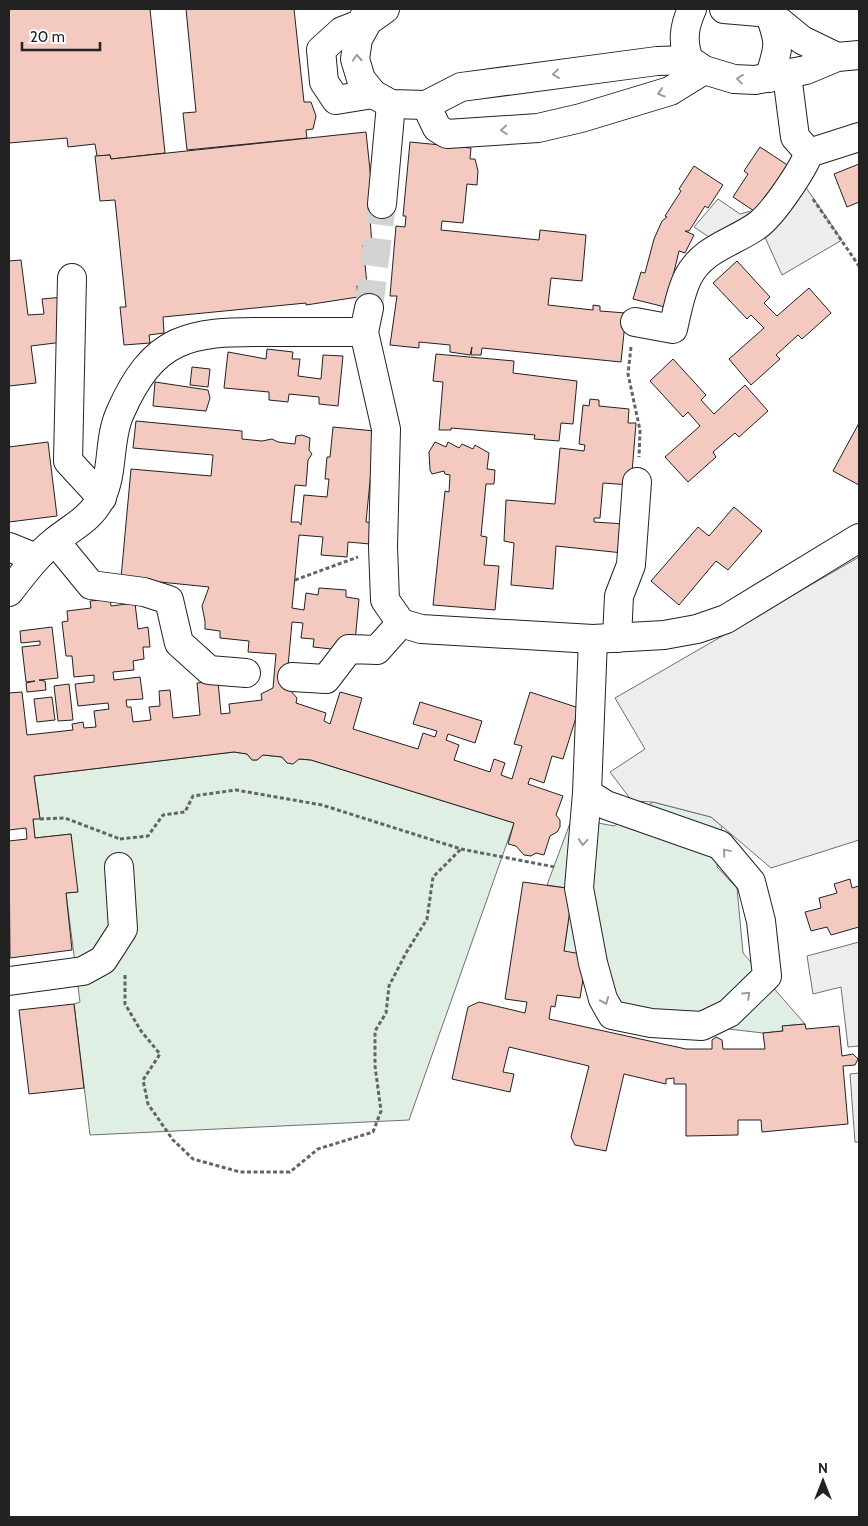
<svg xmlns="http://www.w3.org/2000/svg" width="868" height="1526" font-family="Cabin,sans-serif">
<rect width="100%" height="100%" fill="#fff"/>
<g fill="#e0efe3" stroke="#6f6f6f">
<path d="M234 752 247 754 252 760H257L263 755 282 757 287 763 299 759 311 760 514 823 409 1120 90 1135 74 1004 80 1002 66 893 77 892 71 834 35 838 33 819 40 818 34 776Z"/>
<path d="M653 802 711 817 722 826 717 867 737 888 743 953 805 1024 783 1026V1031L763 1033 651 1020 625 1015 564 951 573 889 547 885 572 818 614 826Z"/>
</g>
<g fill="#ededed" stroke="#6f6f6f">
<path d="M798 176 842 240 782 275 759 224 721 245 694 227 718 199 740 214 751 211 764 218Z"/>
<path d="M859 557V840L771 868 711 817 653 802 632 801 610 772 645 749 615 698Z"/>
<path d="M859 942V1051L858 1046 848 1047 841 987 813 994 807 956Z"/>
<path d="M859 1073V1142H855L850 1074Z"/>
</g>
<g fill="#f3c9c0" stroke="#222">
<path d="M9 9H150L165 153 111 159 110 155 97 156 95 144 68 147 67 138 9 143Z"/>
<path d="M186 9H294L304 102H311L316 116 313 129 306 130 307 138 187 150 183 113 196 112Z"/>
<path d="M366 132 375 218H370L372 245H363L367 284 357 286 358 297 306 305V303L163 317 164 333 149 335 150 343 124 345 120 307H126L115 200 100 201 95 156 110 155 111 159Z"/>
<path d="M410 142 471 148 470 159H475L478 171 477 185 467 184 463 223 442 221 441 230 539 240 540 230 586 235 582 281 551 278 548 305 593 310V305L600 306V311L626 313 621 362 482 348 481 355H471L472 347 470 355 450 352V345L419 342V348L390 345 397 296H390L396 226 405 227 406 216H403Z"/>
<path d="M760 147 792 168 776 192 772 189 757 213 733 197 748 174 744 171Z"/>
<path d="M859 164V202L847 207 834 174Z"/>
<path d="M694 166 723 185 708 208 705 206 689 231H685L694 235 685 253 679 251 672 280 669 308 633 299 641 272 645 273 654 239 662 221 667 217 665 216 681 191 679 189Z"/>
<path d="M21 260 28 315 44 314 42 299 63 297V342L31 346 36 383 9 386V261Z"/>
<path d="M737 261 770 297 764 303 777 316 809 288 831 313 802 339 798 335 776 355 780 359 751 385 729 359 764 328 751 315 747 319 713 283Z"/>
<path d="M267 349 293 352 292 359H300L298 376 321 379 323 355 343 356 338 406 319 404V397L289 394 288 402 269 400V392L224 388 228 352 266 359Z"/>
<path d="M436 354 514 361 513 373 577 381 573 424 561 423 559 441 534 439 535 435 451 428V430H439L443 382 433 381Z"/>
<path d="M673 359 706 395 701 400 714 414 745 385 768 411 739 437 735 433 713 452 716 457 688 482 665 457 700 426 688 412 683 417 650 381Z"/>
<path d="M192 367 210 369 208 387 190 385Z"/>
<path d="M155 382 208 390 210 398 206 411 153 406Z"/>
<path d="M590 399 599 400V406L629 409 628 423H636L631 485 603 483 600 518H594V522L625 524 623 553 556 546 553 589 511 585 514 543 504 541 506 500 555 504 560 448 584 451 585 445 579 444 583 405 589 406Z"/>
<path d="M136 421 242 431V439L262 441 272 439 278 442 295 444 296 436 302 435 310 438 309 450 312 454 308 460 306 486 295 485 291 522H299L301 525 304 495 327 497 329 479H325L327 457H330L333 427 375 431 366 522 372 523 370 544 348 542 347 557 321 555 323 537 299 535 292 608 304 610 306 593 318 595 319 588 346 590V597L359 599 355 642 341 650 313 647 314 639 301 638 303 623 292 622 286 689H289L297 698 296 703 326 713 324 721 330 724 340 692 362 698 353 729 418 749 423 733 435 737 437 731 413 724 420 702 482 721 475 743 448 734 446 740 459 745 454 760 490 772 494 759 505 763 501 775 512 779 522 746 514 744 530 692 579 708 563 759 552 756 544 783 530 778 528 784 563 796 556 815 560 820V827L557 832 550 836 544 855 536 853 531 856 524 855 516 846 508 844 514 823 311 760 299 759 293 764 287 763 282 757 263 755 257 760H252L247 754 234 752 34 776 40 819H33L35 838 71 834 78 892 66 893 72 950 10 958 9 841 27 839 26 828 9 830V688V693L22 692 27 735 73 730 72 724 83 722 84 728 96 727 94 711 109 709 108 703 78 706 75 684 94 682V675L74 677 72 656H66L62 622 68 621 67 611 91 608 90 601 110 599 111 606 135 603 138 629 148 627 150 647H143L144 659 133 661 134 670 113 672 114 680 140 677 143 699 126 700 127 707H131L133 722 151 720 149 707 160 706 159 691 170 690 173 718 200 715 197 683 218 681 221 714 230 713 229 704 262 700 261 694 273 688 276 654 248 652 249 641 220 638V631L205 629V621L202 606 209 587 121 578 131 469 211 476 213 455 133 448Z"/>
<path d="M859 423V485L833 471Z"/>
<path d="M48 442 57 516 9 522V447Z"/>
<path d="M435 442 446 447 448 442 459 448 462 444 473 449 475 445 489 453 487 469 495 470 494 484H486L481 536 487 537 484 565 499 566 495 610 433 605 445 491 449 492 450 475 445 474 444 471 432 474 430 470 429 452Z"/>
<path d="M734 507 762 531 728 570 716 561 679 605 651 581 698 527 709 536Z"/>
<path d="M52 627 58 678 39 680 45 681 46 690 27 692 26 683 35 681 26 682 22 647 40 645V641L21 643 20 631Z"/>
<path d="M69 684 73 720 58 721 54 686Z"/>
<path d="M52 697 55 720 37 722 34 699Z"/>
<path d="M850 879 852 888 859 886V927L831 935 827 927 811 931 805 912 821 908 819 898 837 893 834 884Z"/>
<path d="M523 882 573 889 564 951 587 955 580 998 557 995 555 1007 551 1006 549 1019 686 1049H712V1040L716 1037 722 1040 723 1049H765L763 1033 783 1031 782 1026 805 1024 806 1029 839 1026 842 1056 853 1054 858 1059 855 1065 843 1066 848 1124 762 1132 761 1120H738V1135L686 1136V1084H674V1078L666 1079V1084L624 1074 606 1151 575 1145 571 1137 589 1066 509 1047 503 1072 514 1074 510 1092 452 1079 468 1007 479 1002 525 1013 527 1002 505 999Z"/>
<path d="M74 1004 84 1088 29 1094 19 1010Z"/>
</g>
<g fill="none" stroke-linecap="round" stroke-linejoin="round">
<path stroke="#d3d3d3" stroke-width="28" stroke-dasharray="28 14" stroke-linecap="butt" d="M369 308 382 204"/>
<g stroke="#222" stroke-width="30">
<g id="minor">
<path d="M385 9 368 21 358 39 355 59 361 79 373 94 391 104 426 105 461 87 657 61 689 60 704 70 734 79 755 80 806 70 837 57 859 55"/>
<path d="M724 9 769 13 802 40 837 57"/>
<path d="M364 17 368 21 342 31 321 50 324 82 336 100 373 94"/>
<path d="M689 60C682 41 684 27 692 9"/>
<path d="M769 78C779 47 781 44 769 13L770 11"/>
<path d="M426 105 437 128 447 134 538 128 581 118 670 91 704 70"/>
<path d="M809 153 859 137"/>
<path d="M382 204 391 104"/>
<path d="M72 278 68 461 102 498"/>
<path d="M369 308 364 332 386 429 383 547 385 600 401 623 421 629 593 639 664 635 697 629 726 619 859 538"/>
<path d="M635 322 673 329C677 312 680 293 688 277 703 248 733 243 758 225 773 214 802 171 809 153L795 137 787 75"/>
<path d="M55 541 91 585 144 592 169 600 179 643 209 670 246 673"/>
<path d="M9 547 36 558"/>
<path d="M9 592C23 574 37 555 55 541 72 527 91 519 101 498 114 472 108 439 120 413 153 337 189 331 265 332 298 332 331 332 364 332"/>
<path d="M617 638 619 596 631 565 637 482"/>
<path d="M292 677 326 679 349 649 377 650 401 623"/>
<path d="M587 793 579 888 593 963 603 999 612 1015 651 1023 702 1026 729 1013 767 976 761 921 751 882 720 845 606 805 587 793 593 639"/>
<path d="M9 981 83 971 103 960 123 929 119 867"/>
</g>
</g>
<g stroke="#646464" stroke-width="3" stroke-dasharray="4 2.5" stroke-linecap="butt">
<path d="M813 199 859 266"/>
<path d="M631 347 628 374 640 430 639 457"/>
<path d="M295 580 358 557"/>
<path d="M40 819 65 818 120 839"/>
<path d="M120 839 148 836 163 815 185 812 193 796 236 790 322 805 461 849 555 867"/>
<path d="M125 975V1004L141 1031 160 1054 143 1080 148 1104 173 1140 193 1159 240 1172H290L318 1149 373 1132 381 1111 375 1066V1031L386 1013 389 986 406 953 427 919 433 877 461 849"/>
</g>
<use href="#minor" stroke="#fff" stroke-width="28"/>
</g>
<defs><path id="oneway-chevron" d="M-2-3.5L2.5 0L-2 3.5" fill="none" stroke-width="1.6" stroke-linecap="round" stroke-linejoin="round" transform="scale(1.25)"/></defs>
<g stroke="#9c9c9c">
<use href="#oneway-chevron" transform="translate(357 58) rotate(-93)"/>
<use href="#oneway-chevron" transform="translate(556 74) rotate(173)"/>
<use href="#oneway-chevron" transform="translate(740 79) rotate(-173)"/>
<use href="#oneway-chevron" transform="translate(661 93) rotate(163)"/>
<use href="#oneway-chevron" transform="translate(504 130) rotate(176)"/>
<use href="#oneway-chevron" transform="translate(583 842) rotate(95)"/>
<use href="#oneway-chevron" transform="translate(726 852) rotate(-130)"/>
<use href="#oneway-chevron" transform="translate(747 995) rotate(-44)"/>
<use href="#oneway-chevron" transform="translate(605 1001) rotate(68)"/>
</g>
<rect width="868" height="1526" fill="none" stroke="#222222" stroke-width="20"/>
<g transform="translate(823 1481)" stroke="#ffffff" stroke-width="4" paint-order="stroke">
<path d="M0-4L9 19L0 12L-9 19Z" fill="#222222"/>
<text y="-8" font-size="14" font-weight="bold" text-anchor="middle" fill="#222222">N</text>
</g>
<path d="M22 42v8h78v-8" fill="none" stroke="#222222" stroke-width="2.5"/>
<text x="30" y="42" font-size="15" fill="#222222" stroke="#ffffff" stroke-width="4" paint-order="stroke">20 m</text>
</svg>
